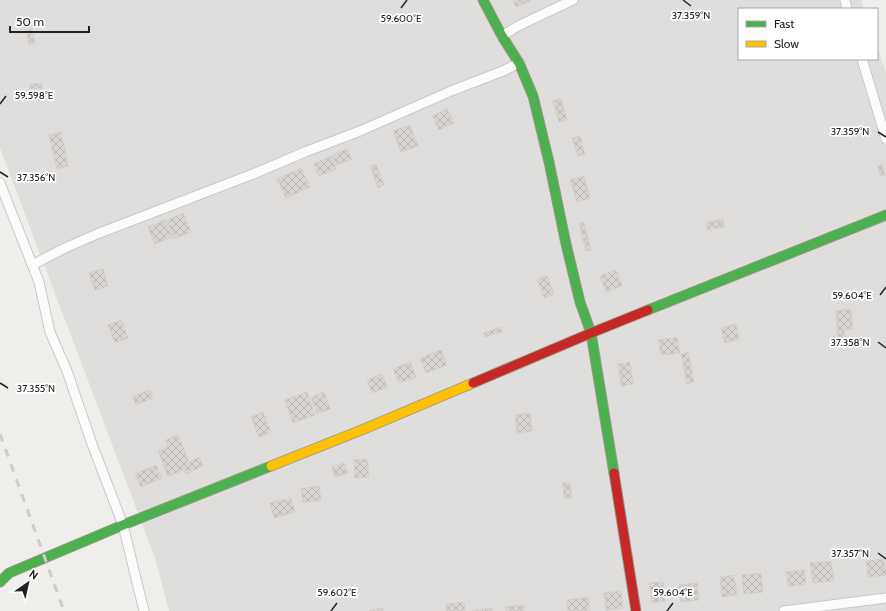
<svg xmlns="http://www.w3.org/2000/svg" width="886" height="611" font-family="Cabin,sans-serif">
<defs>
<pattern id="building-cross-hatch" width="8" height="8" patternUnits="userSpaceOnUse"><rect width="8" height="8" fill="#d7d4d2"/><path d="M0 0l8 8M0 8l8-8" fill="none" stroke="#b8b6b4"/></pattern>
</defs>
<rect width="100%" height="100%" fill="#f0eeeb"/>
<path fill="#dfdedc" d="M0 0H861L864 9H739V59H877V46L886 72V611H169L155 558 0 148Z"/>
<g fill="url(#building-cross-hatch)" stroke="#d3d0cc">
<path d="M513 0H531V1L516 7Z"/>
<path d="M32 29 35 43 29 44 26 30Z"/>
<path d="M42 83V88L30 89V84Z"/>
<path d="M561 99 567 120 559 122 553 101Z"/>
<path d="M447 109 454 123 439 130 432 116Z"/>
<path d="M410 125 418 146 401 152 393 131Z"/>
<path d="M61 132 68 166 57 169 49 135Z"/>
<path d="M580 136 585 154 578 156 572 138Z"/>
<path d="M347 149 352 159 336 165 332 155Z"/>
<path d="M331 156 336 169 319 176 314 164Z"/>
<path d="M376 164 384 185 378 188 370 166Z"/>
<path d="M882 164 885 175 881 176 878 166Z"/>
<path d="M301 168 310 187 286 198 277 179Z"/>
<path d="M584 176 590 199 577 202 570 180Z"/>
<path d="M183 213 191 232 174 239 167 220Z"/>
<path d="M723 219 724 227 708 230 706 223Z"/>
<path d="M165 220 172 237 155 244 148 227Z"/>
<path d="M584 222 591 250 586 251 579 223Z"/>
<path d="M103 269 108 286 95 290 89 273Z"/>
<path d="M616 270 622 286 606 292 600 276Z"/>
<path d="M547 276 554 294 544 298 537 279Z"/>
<path d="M851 309 853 329H844L845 339 838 340 836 311Z"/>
<path d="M121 320 128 338 115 343 108 325Z"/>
<path d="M736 324 739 339 725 343 721 328Z"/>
<path d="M500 327 502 332 485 337 484 333Z"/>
<path d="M677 337 680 353 661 355 658 340Z"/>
<path d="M441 350 447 365 426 373 420 358Z"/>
<path d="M688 352 694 382 687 384 681 354Z"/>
<path d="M410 362 416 377 399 383 393 369Z"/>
<path d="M630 362 633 384 621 386 618 364Z"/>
<path d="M382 374 387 387 372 393 367 380Z"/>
<path d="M150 390 153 398 136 405 133 396Z"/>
<path d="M307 392 315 415 293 423 285 400Z"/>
<path d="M324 392 330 409 317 414 311 397Z"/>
<path d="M263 412 271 432 259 437 251 417Z"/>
<path d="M530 413 532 431 517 433 515 415Z"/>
<path d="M178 435 189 462 199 457 203 466 186 474 184 470 168 476 158 451 168 447 166 440Z"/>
<path d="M367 459 369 477 355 478 354 460Z"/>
<path d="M344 463 348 473 335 477 332 467Z"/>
<path d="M156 465 162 478 141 487 135 474Z"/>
<path d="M563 483H570L572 498H564Z"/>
<path d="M319 486 321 500 303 503 301 489Z"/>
<path d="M291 498 295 512 274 518 270 503Z"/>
<path d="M884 559 886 575 868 577 866 561Z"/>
<path d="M831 561 834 581 813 583 810 563Z"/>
<path d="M804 570 806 584 788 586 786 572Z"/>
<path d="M761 573 763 592 744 594 742 575Z"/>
<path d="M734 575 737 595 722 597 720 577Z"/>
<path d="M663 582 665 601 652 603 649 583Z"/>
<path d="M697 583 699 600 681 602 679 585Z"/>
<path d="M621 591 623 608 606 610 604 593Z"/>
<path d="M588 597 590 611H568L567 600Z"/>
<path d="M464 602 465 611H447L446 604Z"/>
<path d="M524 605V611H506L505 607Z"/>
<path d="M383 608V611H370V610Z"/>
<path d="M493 608V611H475V610Z"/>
</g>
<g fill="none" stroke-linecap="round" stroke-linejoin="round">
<g stroke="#c9c8c7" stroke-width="11">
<g id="street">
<path d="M845 0 847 9"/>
<path d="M502 36 518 26 573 0"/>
<path d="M862 59 886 139"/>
<path d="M0 183 39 282 50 332 67 371 92 444 123 525 144 611"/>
<path d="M32 265 65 248 97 234 253 174 305 152 360 131 451 91 503 71 519 63"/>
<path d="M784 611 886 598"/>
</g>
</g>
<g stroke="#999a82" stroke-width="11">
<g id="fast">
<path d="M483 0 502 36 519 63 533 96 549 162 566 244 580 302 591 333 614 473"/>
<path d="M648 310 886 215"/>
<path d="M0 582 9 573 123 525 271 466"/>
</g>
</g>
<g stroke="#999a82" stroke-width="11">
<path id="slow" d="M271 466 364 429 473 383"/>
</g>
<g stroke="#999a82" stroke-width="11">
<g id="jam">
<path d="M473 383 591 333 648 310"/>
<path d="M614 473 636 611"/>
</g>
</g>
<use href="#street" stroke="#fdfcfc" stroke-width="9"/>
<use href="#fast" stroke="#4caf50" stroke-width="9"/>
<use href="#slow" stroke="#ffc107" stroke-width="9"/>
<use href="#jam" stroke="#c62828" stroke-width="9"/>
<path stroke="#ccc" stroke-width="3" stroke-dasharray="8 8" stroke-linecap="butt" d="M0 434 64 611"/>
</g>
<path fill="none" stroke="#222" stroke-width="1.5" d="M683 0 691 6M401 8 407 0M0 104 6 96M878 132 886 137M0 172 8 177M880 295 886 287M878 342 886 348M0 383 8 388M878 553 886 559M331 611 337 603M667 611 673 603"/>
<g font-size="10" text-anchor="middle" fill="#222" stroke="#fff" stroke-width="3.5" stroke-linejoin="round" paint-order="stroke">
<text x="691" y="19">37.359°N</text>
<text x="401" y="22">59.600°E</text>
<text x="34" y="99">59.598°E</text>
<text x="850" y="135">37.359°N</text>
<text x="36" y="181">37.356°N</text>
<text x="852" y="299">59.604°E</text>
<text x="850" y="346">37.358°N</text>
<text x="36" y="392">37.355°N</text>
<text x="850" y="557">37.357°N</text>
<text x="337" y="596">59.602°E</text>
<text x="673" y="596">59.604°E</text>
</g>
<rect x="738" y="8" width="140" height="52" fill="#ffffff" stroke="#a7a7a7"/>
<rect x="746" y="21" width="20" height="6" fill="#4caf50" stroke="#a7a7a7"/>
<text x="774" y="28" font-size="12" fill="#222222">Fast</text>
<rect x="746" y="41" width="20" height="6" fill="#ffc107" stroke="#a7a7a7"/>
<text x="774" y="48" font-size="12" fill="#222222">Slow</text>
<g transform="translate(28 583) rotate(34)" stroke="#ffffff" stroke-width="3" paint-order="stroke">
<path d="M0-3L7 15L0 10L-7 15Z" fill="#222222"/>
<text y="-6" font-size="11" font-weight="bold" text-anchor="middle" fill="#222222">N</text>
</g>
<path d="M10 26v6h79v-6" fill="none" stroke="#222222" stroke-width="2"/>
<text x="16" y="26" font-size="12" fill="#222222" stroke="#ffffff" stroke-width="3" paint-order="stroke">50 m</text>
</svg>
